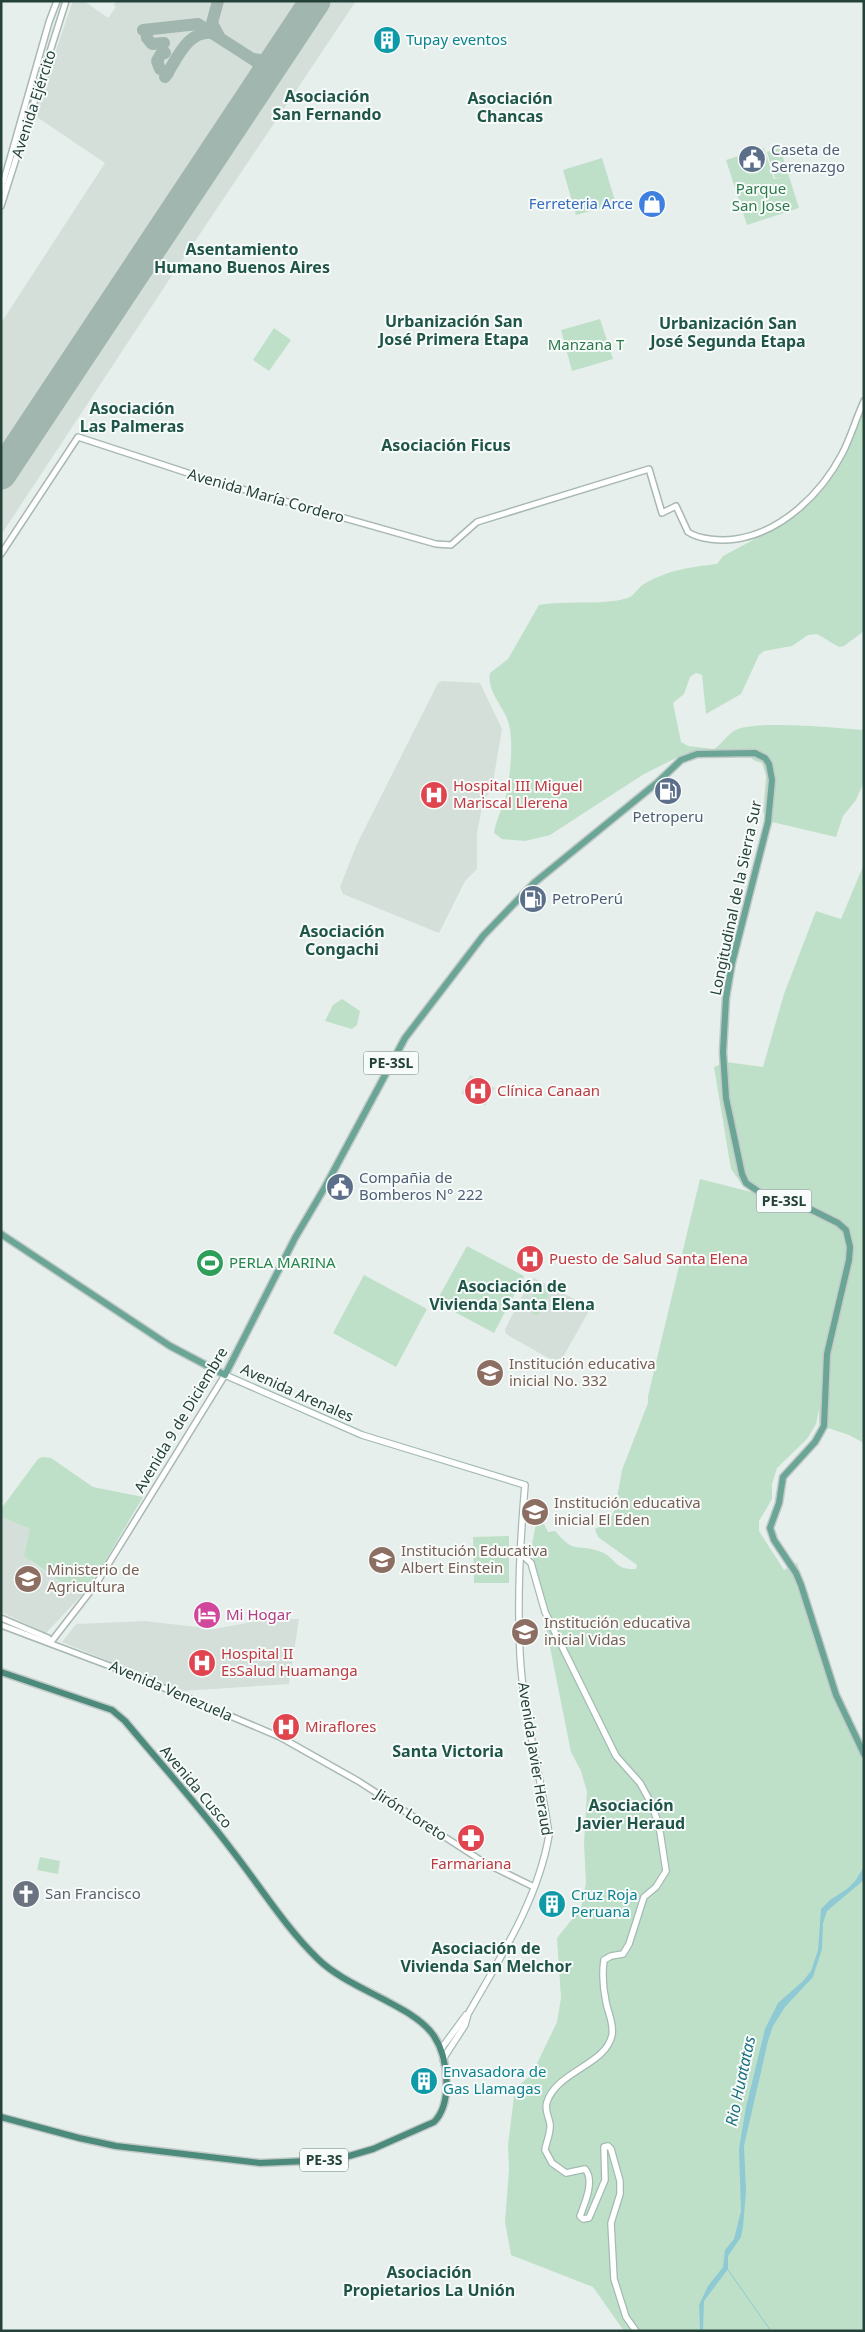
<svg xmlns="http://www.w3.org/2000/svg" width="865" height="2332" font-family="'Noto Sans',sans-serif">
<rect width="100%" height="100%" fill="#e6efeb"/>
<g fill="#d4dfda">
<path d="M76 1H84L108 18 116 7 114 5 116 1H356L169 280 1 535V323L105 163 34 115 72 3Z"/>
<path d="M442 681 480 683 502 729 493 782 482 807 477 833V869L465 881 439 933 343 894 340 887 357 844 438 683Z"/>
<path d="M470 1075 495 1088 485 1106 461 1093Z"/>
<path d="M534 1278 588 1306 589 1311 559 1364 506 1334 505 1329 531 1279Z"/>
<path d="M1 1517 30 1529 31 1562 81 1596 46 1633 1 1612Z"/>
<path d="M268 1619H299L289 1684 181 1691 62 1642 76 1624 145 1621 214 1629Z"/>
</g>
<g fill="#bfe0c8">
<path d="M764 148 774 179 782 177 775 178 767 152 780 148 799 208 747 225 726 160Z"/>
<path d="M602 158 616 204 576 215 563 170Z"/>
<path d="M600 319 613 359 572 371 561 330Z"/>
<path d="M274 328 291 340 269 371 253 360Z"/>
<path d="M864 409V631L844 646 839 647 817 634 808 635 792 646 764 651 759 655 741 694 706 714 702 675 696 673 690 677 684 694 673 703 681 742 688 746 714 749C722 744 726 736 734 731 751 719 839 728 864 730V782L856 800 843 816 836 837 772 822 763 812 766 776 762 763 755 761 743 751 689 753 676 758 644 774 550 835 525 841 502 839 494 833C496 819 504 806 507 792 510 773 513 749 510 730 508 709 486 694 490 673L508 659 539 605C564 600 609 606 630 597 635 594 639 587 644 584 668 570 690 567 717 564L723 556C771 530 809 513 839 465 849 448 856 427 864 409Z"/>
<path d="M864 864V1443L849 1435 819 1425V1409L816 1424 807 1439 777 1468 772 1484V1499L759 1521V1531L784 1570 797 1563 830 1676 864 1751V2331H624L593 2287 511 2255 505 2222 509 2170 508 2145 515 2089 532 2074 557 2022 561 1998 557 1938 581 1908 586 1883 584 1843 587 1792 581 1771 571 1752 534 1567 532 1545 538 1512 548 1532 555 1531C576 1555 574 1543 599 1551 617 1557 612 1570 636 1569L637 1565 598 1537 595 1529 602 1525 606 1528 615 1509 622 1470 648 1403V1396L700 1179 759 1194 743 1186 731 1169 714 1067 726 1062 763 1067 784 994 816 911 841 919Z"/>
<path d="M342 999 360 1011 357 1025 352 1029 325 1021 333 1005Z"/>
<path d="M467 1246 524 1276 494 1333 436 1302Z"/>
<path d="M364 1275 427 1309 396 1367 333 1333Z"/>
<path d="M537 1287 549 1294 538 1316 525 1309Z"/>
<path d="M43 1457 51 1458 93 1487 143 1497 98 1573 81 1596 24 1556 30 1529 1 1517V1509L38 1459Z"/>
<path d="M509 1536V1583H474L473 1537Z"/>
<path d="M40 1857 60 1861 58 1874 37 1870Z"/>
</g>
<path fill="#8ec9d4" d="M864 1866V1880L827 1911 823 1923 822 1949 813 1977 785 2007 773 2026 768 2041 744 2146 746 2191 743 2227 741 2237 728 2256V2269L704 2301 703 2331H700L699 2305 708 2286 723 2267 725 2250 734 2239 741 2211 739 2149 746 2107 765 2029 778 2003 803 1981 811 1971 818 1950 821 1909 830 1900 847 1889 856 1880Z"/>
<g fill="none" stroke-linecap="round" stroke-linejoin="round">
<path stroke="#8ec9d4" stroke-width="1" d="M728 2270 771 2331"/>
<g stroke="#a2b6b0" stroke-width="12">
<path d="M218 1 212 23 219 36"/>
<path d="M143 30 198 24 257 62 261 72 260 84"/>
<path d="M146 30 147 38 152 44 164 43"/>
<path d="M165 53 161 54 157 61 160 69 168 73"/>
<path d="M253 59 266 61 280 54"/>
<path d="M165 77C177 59 188 29 213 33"/>
</g>
<path stroke="#a2b6b0" stroke-width="31" d="M1 474 315 1"/>
<g stroke="#a8b8b2" stroke-width="8">
<g id="tertiary">
<path d="M1 190 49 22 57 1"/>
<path d="M1 206 66 1"/>
<path d="M1 554 78 437 203 478 436 544 451 545 477 522 649 469 662 513 676 506 688 532C700 540 722 541 736 539 782 532 821 494 842 454 851 437 856 418 864 401"/>
<path d="M1 1618 48 1638 51 1642"/>
<path d="M1 1625 131 1674 280 1737 358 1781 485 1863 534 1887"/>
<path d="M51 1642 96 1584 225 1375"/>
</g>
</g>
<g stroke="#a4bbb3" stroke-width="8">
<g id="secondary">
<path d="M225 1375 362 1435 525 1485C520 1541 517 1597 520 1654 523 1715 541 1774 549 1835 538 1900 500 1958 468 2014L465 2025 443 2059"/>
<path d="M519 1552 531 1563 545 1612 616 1756 640 1783 651 1803 659 1825 666 1871 656 1887 644 1897 629 1944 623 1954 611 1956 604 1960C602 1974 603 1988 606 2002 608 2013 614 2023 612 2035 606 2065 557 2071 547 2102 544 2110 549 2117 550 2124 551 2133 546 2142 545 2150L552 2163 566 2173 585 2169C595 2180 585 2203 580 2216L583 2219 589 2218 605 2180 604 2147 608 2146 611 2149 620 2181V2194L611 2223 614 2279 626 2317 636 2331"/>
<path d="M441 2049 466 2015"/>
</g>
</g>
<g stroke="#c2cac8" stroke-width="9">
<path id="primary" d="M1 1234 170 1346 225 1375 295 1238 325 1187 405 1038 483 936 534 883 658 782 681 760 697 754 755 753 765 758 769 764 772 780 768 822 732 963 726 998 723 1052 726 1098 742 1174 746 1183 765 1196 812 1210 838 1223 846 1230 850 1247 849 1260 827 1354 824 1426 815 1442 783 1477 779 1503 770 1528 774 1540 796 1573 801 1585 836 1695 864 1754"/>
</g>
<g stroke="#c2cac8" stroke-width="9">
<path id="trunk" d="M1 1672 112 1710 125 1721C160 1763 198 1805 231 1849 260 1886 285 1927 318 1959 348 1989 413 2005 434 2036 448 2057 453 2103 434 2122L373 2149 349 2156 331 2160 260 2163 116 2146 79 2138 1 2117"/>
</g>
<use href="#tertiary" stroke="#fff" stroke-width="5"/>
<use href="#secondary" stroke="#fff" stroke-width="5.5"/>
<use href="#primary" stroke="#6aa596" stroke-width="6"/>
<use href="#trunk" stroke="#4c8a7c" stroke-width="6"/>
</g>
<defs>
<g id="building-disc" transform="scale(1.4375)"><circle r="9.5" fill="#0f9aa8" stroke="#f7fbf9"/><path d="M-4-6H4V6H1V3H-1V6H-4ZM-2.5-4.3h1.7v1.8h-1.7ZM.8-4.3h1.7v1.8H.8ZM-2.5-1h1.7V.8h-1.7ZM.8-1h1.7V.8H.8Z" fill="#fff"/></g>
<g id="civic-disc" transform="scale(1.4375)"><circle r="9.5" fill="#5c6f8a" stroke="#f7fbf9"/><path d="M-.6-6.5H3V-4.5H.6V-3L4-1V1h2V6H-6V1h2V-1L-.6-3ZM-1.2 2.5V6h2.4V2.5Z" fill="#fff"/></g>
<g id="shop-disc" transform="scale(1.4375)"><circle r="9.5" fill="#3f7fe0" stroke="#f7fbf9"/><path d="M-5-2.5h2.3a2.7 3.5 0 0 1 5.4 0H5L5.5 6h-11ZM-1.5-2.5h3a1.5 2.3 0 0 0-3 0Z" fill="#fff"/></g>
<g id="fuel-disc" transform="scale(1.4375)"><circle r="9.5" fill="#5c6f8a" stroke="#f7fbf9"/><path d="M-5.5-6h7V0h2V4h1.3V-2.5L3-4.5l.8-.8L6-3V5H2.5V1h-1V6h-7ZM-4.2-4.7v3.2H.2V-4.7Z" fill="#fff"/></g>
<g id="hospital-disc" transform="scale(1.4375)"><circle r="9.5" fill="#e0444e" stroke="#f7fbf9"/><path d="M-5-5h3v3.5h4V-5h3V5h-3V1.5h-4V5h-3Z" fill="#fff"/></g>
<g id="stadium-disc" transform="scale(1.4375)"><circle r="9.5" fill="#2e9e5b" stroke="#f7fbf9"/><path d="M0-5a6.5 5 0 1 0 0 10a6.5 5 0 1 0 0-10ZM-3.5-1.8h7v3.6h-7Z" fill="#fff"/></g>
<g id="school-disc" transform="scale(1.4375)"><circle r="9.5" fill="#8d6e63" stroke="#f7fbf9"/><path d="M0-5L7-2L0 1L-7-2ZM-4 1L0 2.5L4 1V4Q0 6-4 4Z" fill="#fff"/></g>
<g id="hotel-disc" transform="scale(1.4375)"><circle r="9.5" fill="#d1479c" stroke="#f7fbf9"/><path d="M-6-4.5h1.5V1H6V5H4.5V3h-9V5H-6ZM-4 0a1.8 1.8 0 1 1 3.6 0ZM.5 0V-2.5h3Q6-2.5 6 0Z" fill="#fff"/></g>
<g id="pharmacy-disc" transform="scale(1.4375)"><circle r="9.5" fill="#e0444e" stroke="#f7fbf9"/><path d="M-2-6h4v4h4v4h-4v4h-4v-4h-4v-4h4Z" fill="#fff"/></g>
<g id="church-disc" transform="scale(1.4375)"><circle r="9.5" fill="#6b7280" stroke="#f7fbf9"/><path d="M-1.2-6h2.4v3.5h3.3v2.4h-3.3V6h-2.4V-.1h-3.3v-2.4h3.3Z" fill="#fff"/></g>
</defs>
<g fill-rule="evenodd">
<use href="#building-disc" x="387" y="40"/>
<use href="#civic-disc" x="752" y="159"/>
<use href="#shop-disc" x="652" y="204"/>
<use href="#fuel-disc" x="668" y="791"/>
<use href="#hospital-disc" x="434" y="795"/>
<use href="#fuel-disc" x="533" y="899"/>
<use href="#hospital-disc" x="478" y="1091"/>
<use href="#civic-disc" x="340" y="1187"/>
<use href="#hospital-disc" x="530" y="1259"/>
<use href="#stadium-disc" x="210" y="1263"/>
<use href="#school-disc" x="490" y="1373"/>
<use href="#school-disc" x="535" y="1512"/>
<use href="#school-disc" x="382" y="1560"/>
<use href="#school-disc" x="28" y="1579"/>
<use href="#hotel-disc" x="207" y="1615"/>
<use href="#school-disc" x="525" y="1632"/>
<use href="#hospital-disc" x="202" y="1663"/>
<use href="#hospital-disc" x="286" y="1727"/>
<use href="#pharmacy-disc" x="471" y="1838"/>
<use href="#church-disc" x="26" y="1894"/>
<use href="#building-disc" x="552" y="1904"/>
<use href="#building-disc" x="424" y="2081"/>
</g>
<g text-anchor="middle" stroke-width="4" stroke-linejoin="round" paint-order="stroke">
<g fill="#f7fbf9" stroke="#637a73" stroke-width="1">
<rect x="363.5" y="1051.5" width="55" height="23" rx="4"/>
<rect x="756.5" y="1189.5" width="55" height="23" rx="4"/>
<rect x="300" y="2148.5" width="48" height="23" rx="4"/>
</g>
<g font-size="14" font-weight="bold" fill="#24423a">
<text x="391" y="1068">PE-3SL</text>
<text x="784" y="1206">PE-3SL</text>
<text x="324" y="2165">PE-3S</text>
</g>
<g font-size="15" fill="#0d838f" stroke="#f7fbf9" text-anchor="start">
<text x="406" y="45">Tupay eventos</text>
<text x="571" y="1900">Cruz Roja<tspan x="571" dy="17">Peruana</tspan></text>
<text x="443" y="2077">Envasadora de<tspan x="443" dy="17">Gas Llamagas</tspan></text>
</g>
<g font-size="15" fill="#24423a" stroke="#f7fbf9">
<text transform="translate(34 104) rotate(-72)" y="5">Avenida Ejército</text>
<text transform="translate(266 496) rotate(16)" y="5">Avenida María Cordero</text>
<text transform="translate(736 898) rotate(-78)" y="5">Longitudinal de la Sierra Sur</text>
<text transform="translate(297 1393) rotate(24)" y="5">Avenida Arenales</text>
<text transform="translate(181 1420) rotate(-59)" y="5">Avenida 9 de Diciembre</text>
<text transform="translate(171 1691) rotate(23)" y="5">Avenida Venezuela</text>
<text transform="translate(535 1759) rotate(81)" y="5">Avenida Javier Heraud</text>
<text transform="translate(196 1787) rotate(50)" y="5">Avenida Cusco</text>
<text transform="translate(411 1815) rotate(33)" y="5">Jirón Loreto</text>
</g>
<g font-size="15" fill="#4e5e75" stroke="#f7fbf9" text-anchor="start">
<text x="771" y="155">Caseta de<tspan x="771" dy="17">Serenazgo</tspan></text>
<text x="668" y="822" text-anchor="middle">Petroperu</text>
<text x="552" y="904">PetroPerú</text>
<text x="359" y="1183">Compañia de<tspan x="359" dy="17">Bomberos N° 222</tspan></text>
</g>
<g font-size="15" fill="#2d7a4b" stroke="#f7fbf9">
<text x="761" y="194">Parque<tspan x="761" dy="17">San Jose</tspan></text>
<text x="586" y="350">Manzana T</text>
</g>
<g font-size="15" fill="#366cbe" stroke="#f7fbf9" text-anchor="end">
<text x="633" y="209">Ferreteria Arce</text>
</g>
<g font-size="15" fill="#be3a42" stroke="#f7fbf9" text-anchor="start">
<text x="453" y="791">Hospital III Miguel<tspan x="453" dy="17">Mariscal Llerena</tspan></text>
<text x="497" y="1096">Clínica Canaan</text>
<text x="549" y="1264">Puesto de Salud Santa Elena</text>
<text x="221" y="1659">Hospital II<tspan x="221" dy="17">EsSalud Huamanga</tspan></text>
<text x="305" y="1732">Miraflores</text>
<text x="471" y="1869" text-anchor="middle">Farmariana</text>
</g>
<g font-size="15" fill="#27864d" stroke="#f7fbf9" text-anchor="start">
<text x="229" y="1268">PERLA MARINA</text>
</g>
<g font-size="15" fill="#785e54" stroke="#f7fbf9" text-anchor="start">
<text x="509" y="1369">Institución educativa<tspan x="509" dy="17">inicial No. 332</tspan></text>
<text x="554" y="1508">Institución educativa<tspan x="554" dy="17">inicial El Eden</tspan></text>
<text x="401" y="1556">Institución Educativa<tspan x="401" dy="17">Albert Einstein</tspan></text>
<text x="47" y="1575">Ministerio de<tspan x="47" dy="17">Agricultura</tspan></text>
<text x="544" y="1628">Institución educativa<tspan x="544" dy="17">inicial Vidas</tspan></text>
</g>
<g font-size="15" fill="#b23c85" stroke="#f7fbf9" text-anchor="start">
<text x="226" y="1620">Mi Hogar</text>
</g>
<g font-size="15" fill="#5b616d" stroke="#f7fbf9" text-anchor="start">
<text x="45" y="1899">San Francisco</text>
</g>
<g font-size="16" font-weight="bold" fill="#1f5548" stroke="#f7fbf9">
<text x="327" y="102">Asociación<tspan x="327" dy="18">San Fernando</tspan></text>
<text x="510" y="104">Asociación<tspan x="510" dy="18">Chancas</tspan></text>
<text x="242" y="255">Asentamiento<tspan x="242" dy="18">Humano Buenos Aires</tspan></text>
<text x="454" y="327">Urbanización San<tspan x="454" dy="18">José Primera Etapa</tspan></text>
<text x="728" y="329">Urbanización San<tspan x="728" dy="18">José Segunda Etapa</tspan></text>
<text x="132" y="414">Asociación<tspan x="132" dy="18">Las Palmeras</tspan></text>
<text x="446" y="451">Asociación Ficus</text>
<text x="342" y="937">Asociación<tspan x="342" dy="18">Congachi</tspan></text>
<text x="512" y="1292">Asociación de<tspan x="512" dy="18">Vivienda Santa Elena</tspan></text>
<text x="448" y="1757">Santa Victoria</text>
<text x="631" y="1811">Asociación<tspan x="631" dy="18">Javier Heraud</tspan></text>
<text x="486" y="1954">Asociación de<tspan x="486" dy="18">Vivienda San Melchor</tspan></text>
<text x="429" y="2278">Asociación<tspan x="429" dy="18">Propietarios La Unión</tspan></text>
</g>
<g font-size="16" font-style="italic" fill="#1c6f80" stroke="#f7fbf9">
<text transform="translate(740 2081) rotate(-78)" y="6">Rio Huatatas</text>
</g>
</g>
<rect width="865" height="2332" fill="none" stroke="#24423a" stroke-width="5"/>
</svg>
